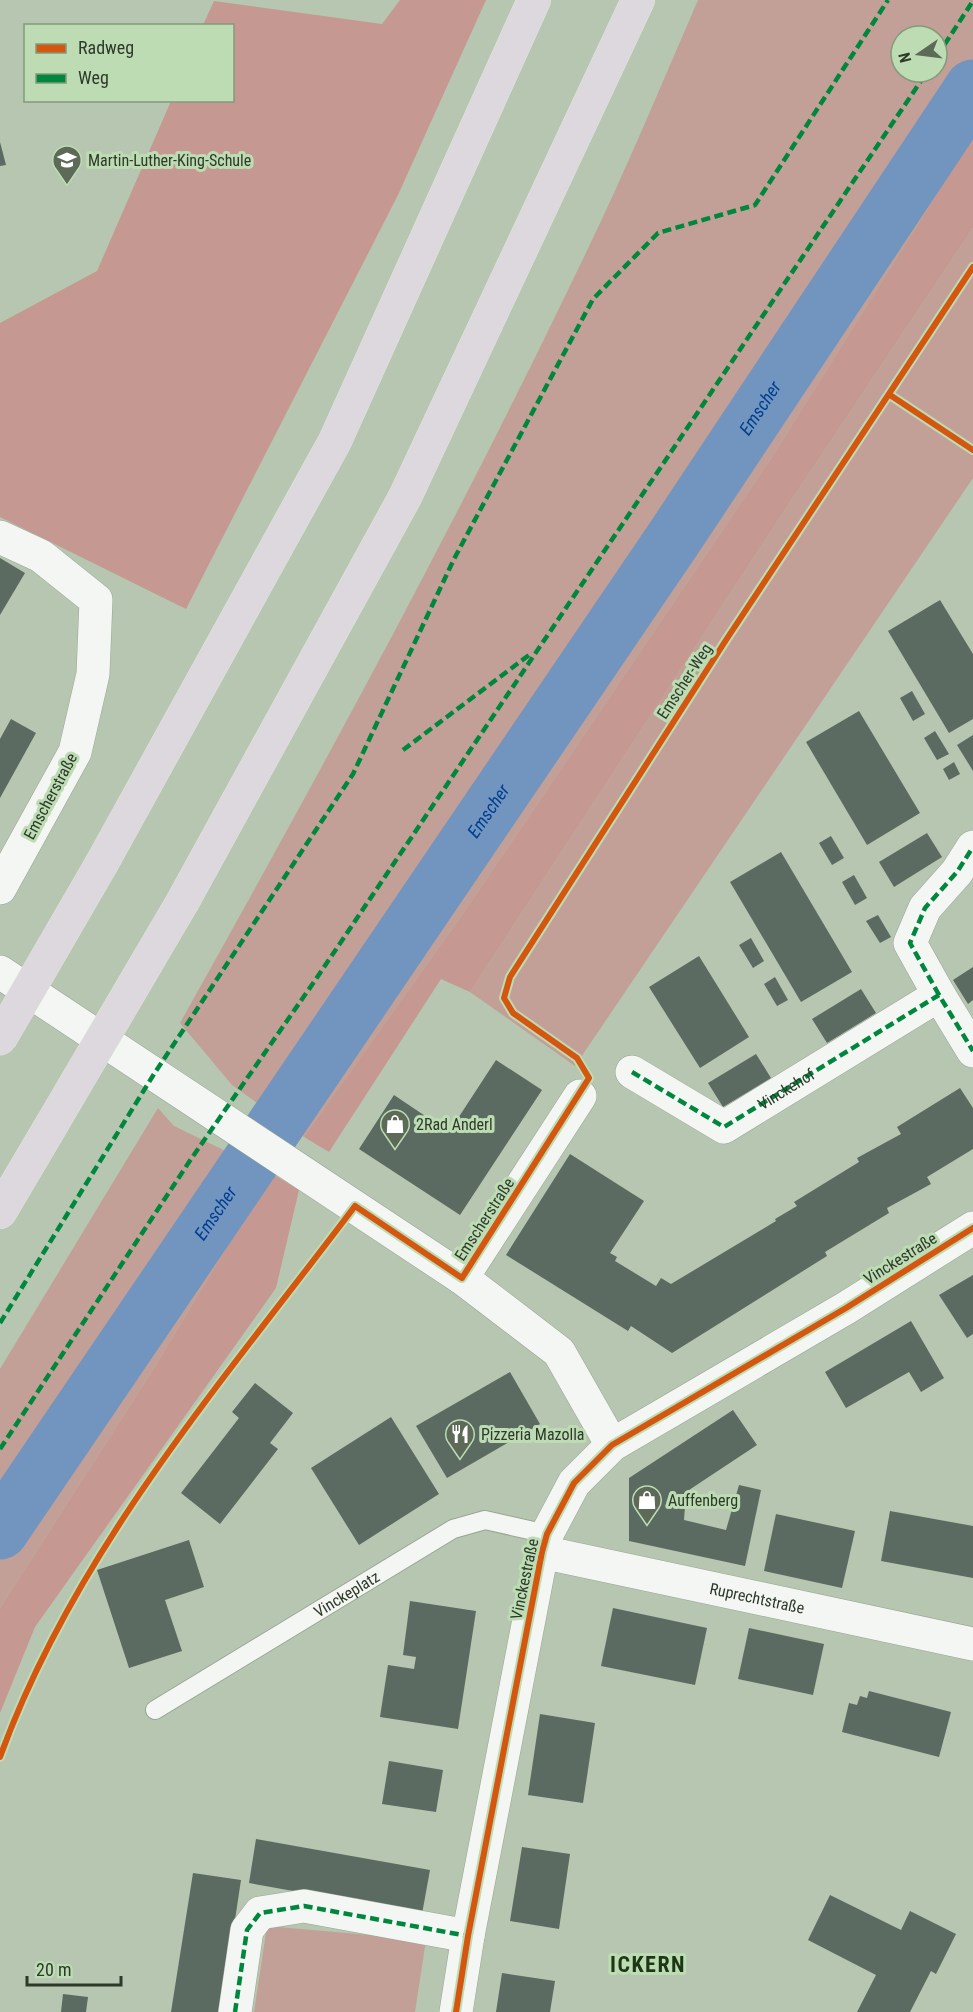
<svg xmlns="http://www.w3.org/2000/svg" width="973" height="2012" font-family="'Roboto Condensed',sans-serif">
<rect width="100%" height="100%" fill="#b6c6b0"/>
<g fill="#c2a097" fill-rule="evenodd">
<path d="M698 0H973V136L772 457 471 902 304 1137 232 1085 180 1023C320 773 457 522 581 263 623 177 660 88 698 0ZM901 36H937V72H901Z"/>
<path d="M973 228V478L575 1066 470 992 790 502Z"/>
<path d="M158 1108 174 1126 271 1173 156 1365 0 1608V1369Z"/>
<path d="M267 1926 426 1940 415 2012H254Z"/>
</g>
<g fill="#c59991">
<path d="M400 0H486L398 195 186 609 0 517V323L97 271 171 101 232 100V26L203 25 214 1 382 24Z"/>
<path d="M973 136V228L790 502 470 992 441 979 329 1152 304 1137 471 902 772 457Z"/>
<path d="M271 1173 299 1190 276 1288 35 1627 0 1713V1608L156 1365Z"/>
</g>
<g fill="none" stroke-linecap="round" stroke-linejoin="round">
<path stroke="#7195bf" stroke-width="57" id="s1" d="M0 1531 674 538 973 88"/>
</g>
<g fill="#5b6b61">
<path d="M0 142 6 165 0 166Z"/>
<path d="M0 558 25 573 0 615Z"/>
<path d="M940 600 973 654V719L949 733 888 631Z"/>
<path d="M912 691 925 714 913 721 900 698Z"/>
<path d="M859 711 920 813 867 845 806 742Z"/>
<path d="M11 719 36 733 0 798V739Z"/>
<path d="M935 731 949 754 937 760 924 738Z"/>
<path d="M973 735V771L957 745Z"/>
<path d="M954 762 960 774 949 780 943 769Z"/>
<path d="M927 833 942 857 894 887 879 862Z"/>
<path d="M831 836 844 858 832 865 819 843Z"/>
<path d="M781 852 852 972 801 1002 730 882Z"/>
<path d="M854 875 867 898 855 905 842 882Z"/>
<path d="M878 915 891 937 880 943 866 921Z"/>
<path d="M751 938 764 961 753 968 739 945Z"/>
<path d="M699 956 749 1037 700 1068 649 987Z"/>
<path d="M973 967V1000L968 1004 953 980Z"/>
<path d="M775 977 788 1000 777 1006 764 984Z"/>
<path d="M861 989 876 1013 827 1043 812 1019Z"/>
<path d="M756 1054 771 1078 723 1107 708 1083Z"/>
<path d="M496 1060 542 1090 460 1215 359 1149 394 1095 449 1132Z"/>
<path d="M960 1088 973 1108V1149L927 1177 931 1184 887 1208 889 1213 825 1252 827 1256 672 1353 631 1326 628 1331 506 1255 570 1154 644 1201 610 1253 617 1257 615 1261 656 1286 661 1278 671 1284 776 1221 775 1219 797 1206 794 1202 859 1162 857 1158 901 1134 897 1127Z"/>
<path d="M973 1275V1334L967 1338 939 1295Z"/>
<path d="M911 1321 944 1378 921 1392 909 1372 846 1408 825 1372Z"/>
<path d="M510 1372 540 1424 447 1478 416 1426Z"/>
<path d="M255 1383 293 1413 270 1443 278 1449 220 1524 181 1493 239 1418 232 1412Z"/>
<path d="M733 1410 757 1445 686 1492 684 1520 726 1530 739 1485 761 1490 745 1566 629 1541V1478Z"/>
<path d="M391 1417 439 1494 359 1545 311 1468Z"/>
<path d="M890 1511 973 1526V1578L881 1561Z"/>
<path d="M776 1514 855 1531 842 1588 764 1571Z"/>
<path d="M189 1540 204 1587 165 1600 182 1651 129 1668 97 1570Z"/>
<path d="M410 1601 476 1611 458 1729 380 1717 388 1665 414 1669 416 1657 403 1655Z"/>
<path d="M613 1608 707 1628 695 1685 601 1666Z"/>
<path d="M749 1628 824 1644 813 1695 738 1679Z"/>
<path d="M869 1691 951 1712 939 1757 842 1732 849 1703 857 1705 860 1696 867 1698Z"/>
<path d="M540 1714 595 1723 583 1803 528 1795Z"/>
<path d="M389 1761 443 1770 436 1812 382 1804Z"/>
<path d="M256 1839 430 1870 422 1914 249 1883Z"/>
<path d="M522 1847 570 1854 559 1929 510 1921Z"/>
<path d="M193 1873 241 1880 221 2012H171Z"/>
<path d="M830 1895 901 1930 910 1911 956 1934 936 1974 931 1971 910 2012H857L876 1975 808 1940Z"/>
<path d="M502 1973 555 1981 550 2012H496Z"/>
<path d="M63 1994 88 1997 86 2012H61Z"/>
</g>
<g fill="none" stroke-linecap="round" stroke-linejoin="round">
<g stroke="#99a594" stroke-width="20">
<g id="service">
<path id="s2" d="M155 1710 453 1529 485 1520 547 1534"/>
</g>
</g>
<g stroke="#99a594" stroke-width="34">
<g id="minor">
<path d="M0 537 41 556 96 600 93 674 75 752 0 888"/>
<path d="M0 972 462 1278 559 1352 612 1445"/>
<path d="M939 995 910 943 925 908 957 872 973 847"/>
<path d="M632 1072 724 1127 939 995 973 1051"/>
<path d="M462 1278 580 1096"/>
<path id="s3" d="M542 1552 973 1644"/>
<path d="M235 2012 247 1930 260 1913 304 1906 468 1936"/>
<path d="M456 2012 468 1936 542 1552 547 1534 574 1483 612 1445 846 1308 973 1228"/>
</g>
</g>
<g stroke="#dee5db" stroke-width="34">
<g id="motorway">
<path d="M102 863 335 441 534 0"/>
<path d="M183 901 405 497 638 0"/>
<path d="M0 1212 52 1124"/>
</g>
</g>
<use href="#service" stroke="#f4f6f3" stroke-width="18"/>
<use href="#minor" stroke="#f4f6f3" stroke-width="33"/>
<use href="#motorway" stroke="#dcd8dd" stroke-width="33"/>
<g stroke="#dee5db" stroke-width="34" stroke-linecap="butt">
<g id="motorway-bridge">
<path d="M0 1039 102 863"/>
<path d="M52 1124 183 901"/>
</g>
</g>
<use href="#motorway-bridge" stroke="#dcd8dd" stroke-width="33"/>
<g stroke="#00873e" stroke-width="4.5" stroke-dasharray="9 4.5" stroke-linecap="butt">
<path d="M937 56 973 1"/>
<path d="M403 750 529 655"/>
<path d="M939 995 910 943 925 908 957 872 973 847"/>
<path id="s4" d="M632 1072 724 1127 939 995 973 1051"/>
<path d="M0 1323 154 1074 353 774 454 559 593 299 658 233 755 205 888 0"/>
<path d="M0 1449 189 1162 316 979 927 72"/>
<path d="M235 2012 247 1930 260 1913 304 1906 468 1936"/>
</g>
<g stroke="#bddcb4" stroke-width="10">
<g id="cycleway">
<path d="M890 395 973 450"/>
<path d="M0 1757C75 1550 224 1380 355 1206L462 1278 589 1078 577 1058 513 1013 504 998 510 977 726 640 973 267"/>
<path d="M456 2012 468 1936 542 1552 547 1534 574 1483 612 1445 846 1308 973 1228"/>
</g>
</g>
<use href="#cycleway" stroke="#d5560f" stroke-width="6"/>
</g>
<defs>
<g id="school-pin" transform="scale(1.5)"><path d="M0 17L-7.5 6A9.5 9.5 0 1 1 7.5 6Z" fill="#5d6a58" stroke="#bddcb4"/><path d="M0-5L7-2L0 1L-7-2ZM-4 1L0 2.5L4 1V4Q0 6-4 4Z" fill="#fff"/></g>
<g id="shop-pin" transform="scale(1.5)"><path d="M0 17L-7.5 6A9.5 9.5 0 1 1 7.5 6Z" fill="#5d6a58" stroke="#bddcb4"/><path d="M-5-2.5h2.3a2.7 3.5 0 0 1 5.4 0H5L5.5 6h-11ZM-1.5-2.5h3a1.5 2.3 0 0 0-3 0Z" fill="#fff"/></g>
<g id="restaurant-pin" transform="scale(1.5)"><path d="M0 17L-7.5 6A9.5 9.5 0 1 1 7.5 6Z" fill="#5d6a58" stroke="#bddcb4"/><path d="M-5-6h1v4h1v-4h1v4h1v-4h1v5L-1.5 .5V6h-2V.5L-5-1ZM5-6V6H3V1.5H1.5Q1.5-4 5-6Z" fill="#fff"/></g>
</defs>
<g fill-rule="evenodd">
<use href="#school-pin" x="67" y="160"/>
<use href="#shop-pin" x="395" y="1124"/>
<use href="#restaurant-pin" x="460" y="1434"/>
<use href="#shop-pin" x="647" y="1500"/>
</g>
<g text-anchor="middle" stroke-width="6" stroke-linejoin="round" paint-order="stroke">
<g font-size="16" fill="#2d3929" stroke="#bddcb4" text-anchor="start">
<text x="88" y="166">Martin-Luther-King-Schule</text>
<text x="416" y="1130">2Rad Anderl</text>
<text x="481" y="1440">Pizzeria Mazolla</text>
<text x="668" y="1506">Auffenberg</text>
</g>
<g font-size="16" fill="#2d3929" stroke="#bddcb4">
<text transform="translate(684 681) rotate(-57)" y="6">Emscher-Weg</text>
<text transform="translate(50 796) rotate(-62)" y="6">Emscherstraße</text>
<text dy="6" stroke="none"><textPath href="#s4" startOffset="180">Vinckehof</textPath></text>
<text transform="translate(484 1219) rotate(-57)" y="6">Emscherstraße</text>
<text transform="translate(900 1258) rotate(-32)" y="6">Vinckestraße</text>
<text transform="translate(524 1579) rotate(-78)" y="6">Vinckestraße</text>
<text dy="6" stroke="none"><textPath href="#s2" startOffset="224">Vinckeplatz</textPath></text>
<text dy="6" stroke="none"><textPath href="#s3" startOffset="220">Ruprechtstraße</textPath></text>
</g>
<g font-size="18" font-style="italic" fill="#003e8f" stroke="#bddcb4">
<text dy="6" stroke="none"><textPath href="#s1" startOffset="1356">Emscher</textPath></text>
<text dy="6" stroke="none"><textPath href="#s1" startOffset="870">Emscher</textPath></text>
<text dy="6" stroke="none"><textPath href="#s1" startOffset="384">Emscher</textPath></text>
</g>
<g font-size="22" font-weight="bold" letter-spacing="1.5" fill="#1d3615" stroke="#bddcb4">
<text x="648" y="1972">ICKERN</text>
</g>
</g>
<rect x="24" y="24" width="210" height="78" fill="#bddcb4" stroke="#839b7c" stroke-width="1.5"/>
<rect x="36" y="44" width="30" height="9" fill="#d5560f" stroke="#839b7c" stroke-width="1.5"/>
<text x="78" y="54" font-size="18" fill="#2d3929">Radweg</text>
<rect x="36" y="74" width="30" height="9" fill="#00873e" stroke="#839b7c" stroke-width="1.5"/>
<text x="78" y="84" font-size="18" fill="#2d3929">Weg</text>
<g transform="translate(919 54) rotate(256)"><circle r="28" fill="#bddcb4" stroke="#839b7c" stroke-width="1.5"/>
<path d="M0-4.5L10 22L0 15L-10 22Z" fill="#5d6a58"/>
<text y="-9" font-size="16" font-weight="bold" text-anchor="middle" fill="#2d3929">N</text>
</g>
<path d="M27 1976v9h94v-9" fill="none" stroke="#2d3929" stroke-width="3"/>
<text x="36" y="1976" font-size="18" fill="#2d3929" stroke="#bddcb4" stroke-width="4.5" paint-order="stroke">20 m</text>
</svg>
